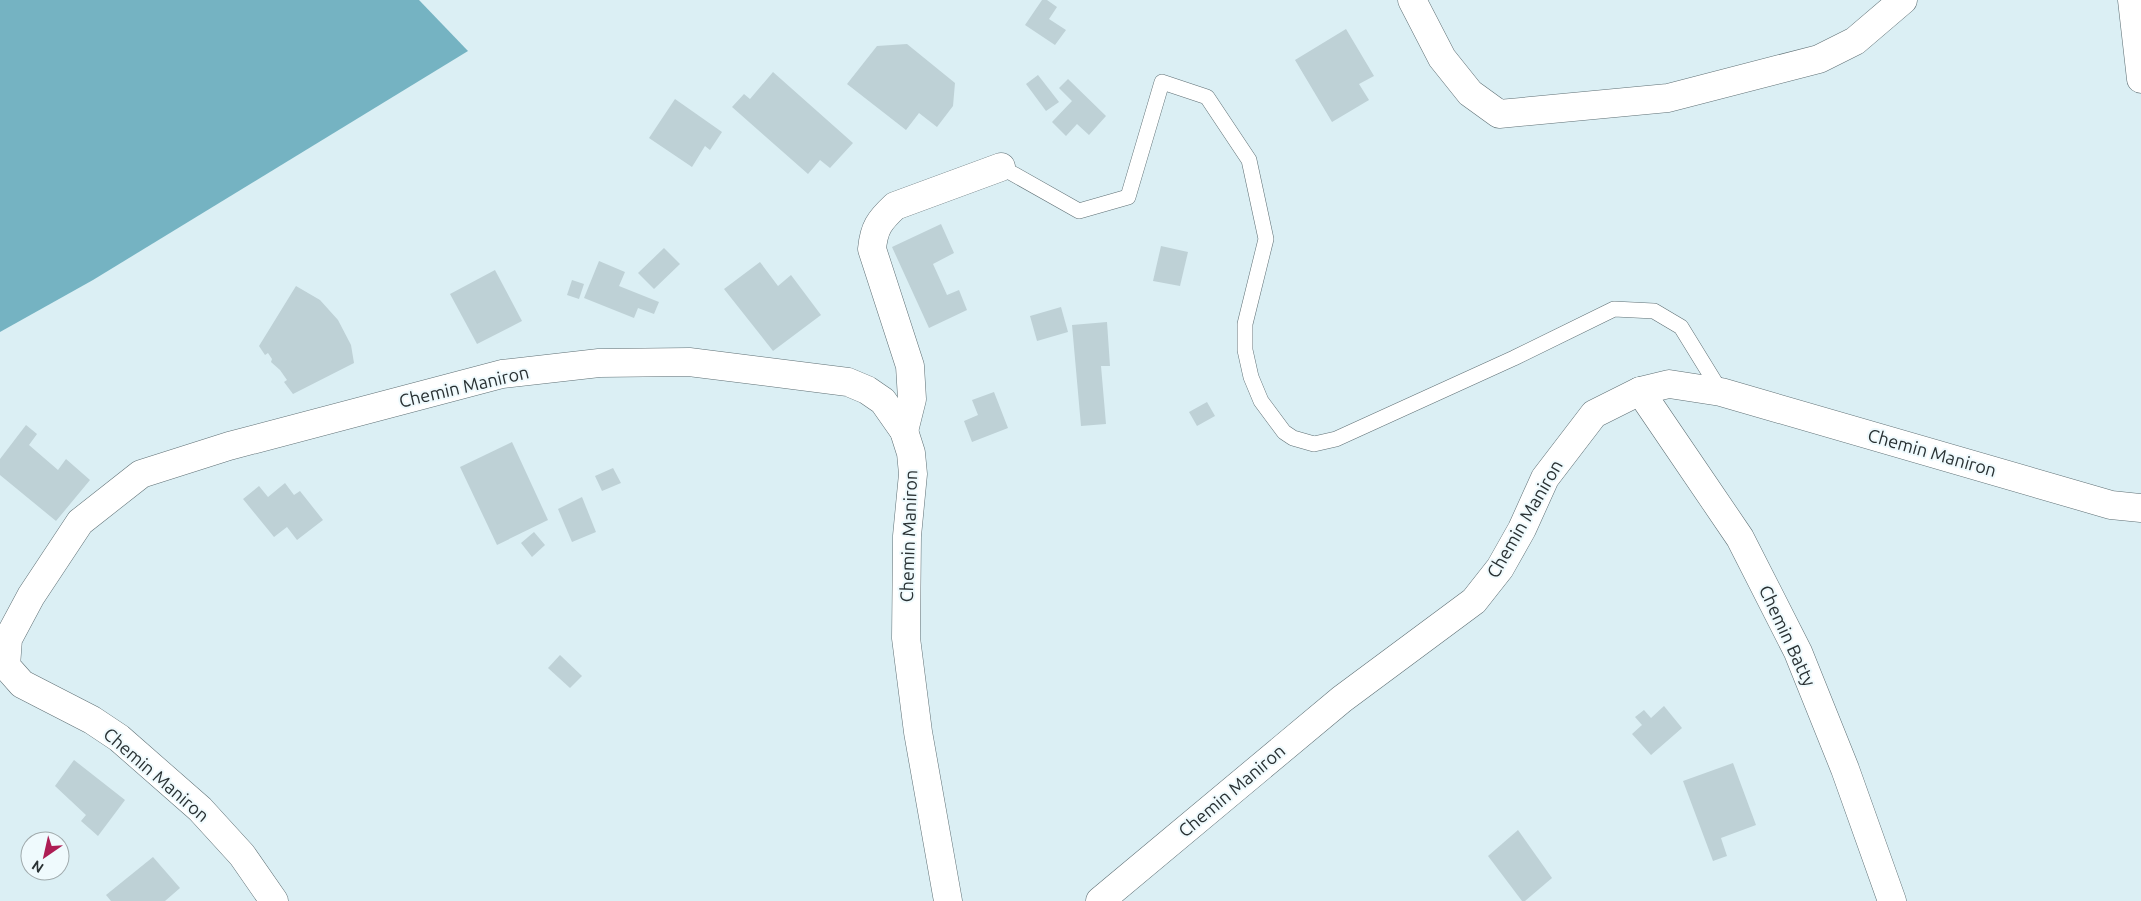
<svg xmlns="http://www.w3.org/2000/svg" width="2141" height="901" font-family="Ubuntu,sans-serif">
<rect width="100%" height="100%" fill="#dbeff4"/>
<path fill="#75b3c2" d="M0 0H419L468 51 93 280 0 332Z"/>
<g fill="#bed1d6">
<path d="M1042 0H1047L1057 7 1049 19 1066 30 1055 45 1025 25Z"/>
<path d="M1346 29 1374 76 1359 84 1369 100 1332 122 1295 60Z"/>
<path d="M907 44 955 83 953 106 937 127 919 113 906 130 847 84 877 46Z"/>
<path d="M773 72 853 143 830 168 820 160 808 174 732 107 744 94 750 99Z"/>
<path d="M1038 75 1059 102 1046 111 1026 84Z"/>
<path d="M1068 79 1106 116 1089 135 1077 124 1066 136 1052 122 1072 101 1059 88Z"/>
<path d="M675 99 722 132 710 150 705 146 692 167 649 138Z"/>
<path d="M941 224 954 253 933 264 947 295 959 290 967 310 929 328 892 247Z"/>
<path d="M1161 246 1188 252 1180 286 1153 281Z"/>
<path d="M664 248 680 264 654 289 638 273Z"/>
<path d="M599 261 625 272 619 286 659 302 654 314 638 308 634 318 584 298Z"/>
<path d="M760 262 778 286 791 275 821 315 773 351 724 289Z"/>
<path d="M495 270 522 321 477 344 450 294Z"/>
<path d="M572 280 584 284 579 299 567 295Z"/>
<path d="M296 286 320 300 338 320 351 345 354 363 293 394 284 382 287 380 280 370 271 362 272 359 268 353 265 355 259 346Z"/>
<path d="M1061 307 1068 332 1037 341 1030 316Z"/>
<path d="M1107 322 1110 366H1101L1106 424 1081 426 1072 325Z"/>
<path d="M994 392 1008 428 972 442 964 421 978 415 972 400Z"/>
<path d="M1207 402 1215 416 1197 426 1189 412Z"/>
<path d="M26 425 37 434 29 445 58 470 66 459 90 480 56 521 0 475V459Z"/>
<path d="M512 442 548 520 497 545 460 467Z"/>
<path d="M613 468 621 483 602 491 595 476Z"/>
<path d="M285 483 294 495 300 491 323 520 297 540 287 527 274 537 243 499 259 486 268 497Z"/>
<path d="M582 497 596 532 572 542 558 509Z"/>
<path d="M534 532 545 545 532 557 521 543Z"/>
<path d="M560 655 582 676 570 688 548 668Z"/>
<path d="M1664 706 1682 728 1651 755 1632 734 1642 725 1635 717 1644 710 1651 718Z"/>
<path d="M74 760 125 800 98 836 81 821 86 815 55 786Z"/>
<path d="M1733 763 1756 825 1721 838 1727 856 1713 861 1683 781Z"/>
<path d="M1518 830 1552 878 1525 901H1522L1488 856Z"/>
<path d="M153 857 180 888 165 901H111L106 895Z"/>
</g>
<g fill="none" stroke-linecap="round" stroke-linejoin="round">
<g stroke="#5e6f74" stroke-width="16">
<path id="service" d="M1001 167 1079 211 1128 197 1162 82 1207 97 1249 160 1266 239 1245 324V350L1251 377 1261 401 1284 432 1293 438 1314 444 1336 439 1514 358 1614 309 1654 311 1681 327 1721 392"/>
</g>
<g stroke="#5e6f74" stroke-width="29">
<g id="minor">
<path d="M1412 0 1442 58 1470 93 1499 114 1668 98 1819 59 1855 41 1903 0"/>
<path d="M2132 0 2141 79"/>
<path d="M1640 391 1740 538 1798 652 1845 769 1892 901"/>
<path d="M904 431 912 399 910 366 872 249C874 228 879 221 895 206L1001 167"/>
<path d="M274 901 242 855 200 809 119 738 92 720 22 684 6 666 8 639 31 596 80 522 141 474 229 446 502 374 599 363 689 362 848 382 867 390 883 401 904 431 911 453 913 474 907 536 906 638 918 732 948 901"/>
<path d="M1100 901 1342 699 1474 601 1500 568 1522 529 1545 478 1594 414 1640 391 1669 384 1721 392 2111 505 2141 508"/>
</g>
</g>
<use href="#service" stroke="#fff" stroke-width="15"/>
<use href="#minor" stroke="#fff" stroke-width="28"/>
</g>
<g text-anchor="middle" stroke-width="4" stroke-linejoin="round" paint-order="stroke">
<g font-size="18" fill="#293133" stroke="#effafd">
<text transform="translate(464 387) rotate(-13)" y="6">Chemin Maniron</text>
<text transform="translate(1932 453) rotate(16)" y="6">Chemin Maniron</text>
<text transform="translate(1525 519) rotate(-60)" y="6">Chemin Maniron</text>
<text transform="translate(909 536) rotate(-88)" y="6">Chemin Maniron</text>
<text transform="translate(1787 636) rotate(65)" y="6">Chemin Batty</text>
<text transform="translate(156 775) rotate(41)" y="6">Chemin Maniron</text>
<text transform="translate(1232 791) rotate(-40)" y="6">Chemin Maniron</text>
</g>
</g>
<g transform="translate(45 856) rotate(214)"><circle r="24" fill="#effafd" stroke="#a0aaac"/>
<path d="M0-4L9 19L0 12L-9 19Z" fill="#ad1d54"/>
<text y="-8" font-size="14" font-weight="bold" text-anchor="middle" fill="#293133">N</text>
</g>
</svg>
